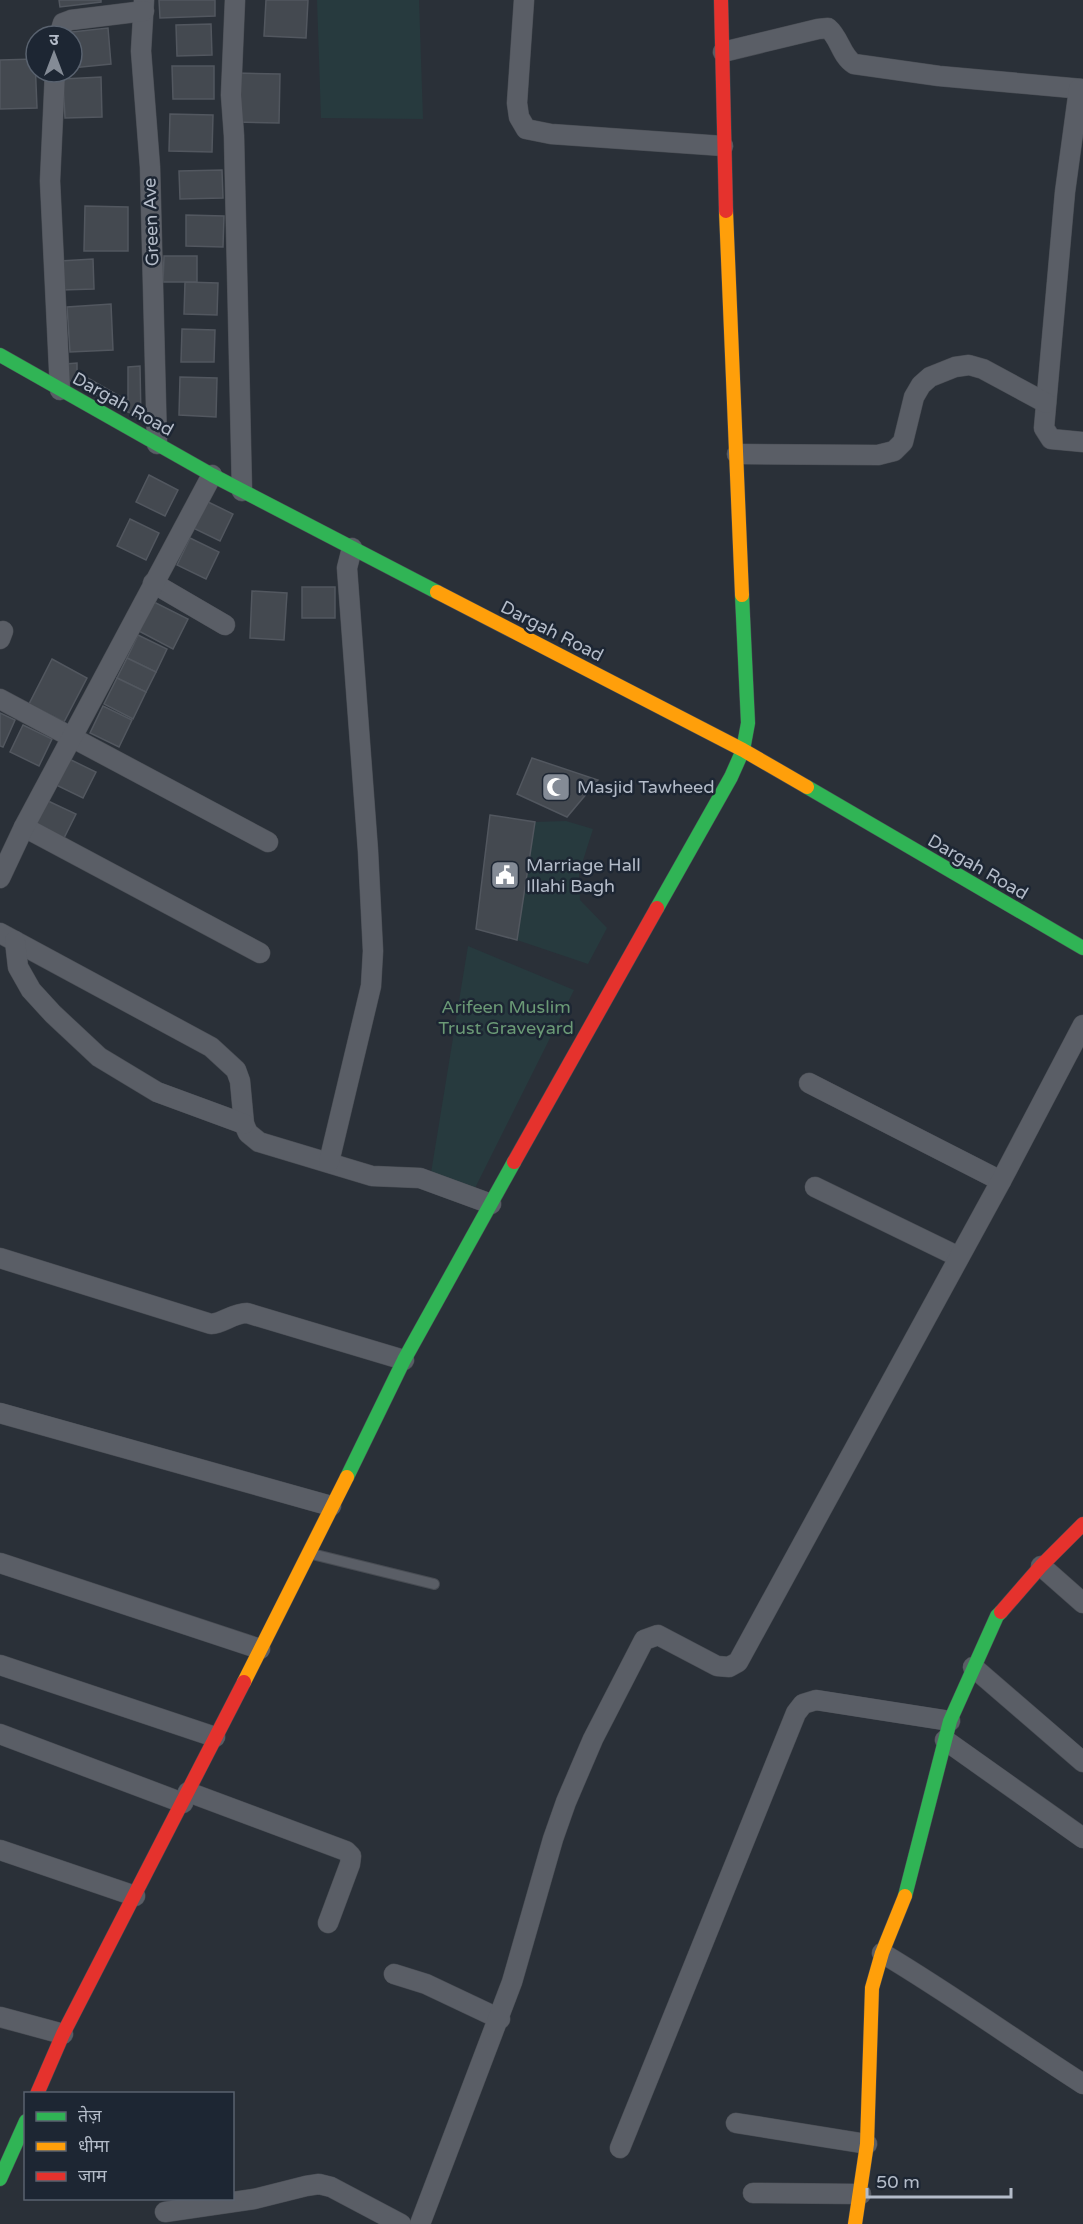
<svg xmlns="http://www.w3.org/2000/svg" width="1083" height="2224" font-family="'Varela Round','Noto Sans Devanagari',sans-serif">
<rect width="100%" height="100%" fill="#2a3038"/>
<g fill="#273a3e">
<path d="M317 0H419L423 119 321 118Z"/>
<path d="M566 821 593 829 579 873 580 900 607 928 588 964 517 940 535 822Z"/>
<path d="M468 946 574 990 474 1190 431 1173Z"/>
</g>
<g fill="#444950" stroke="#52575f" stroke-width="1.5">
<path d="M59 0H101V2L60 7Z"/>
<path d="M159 0H215V16L160 18Z"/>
<path d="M266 0H308L306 38 264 36Z"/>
<path d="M211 24 212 55 177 56 176 25Z"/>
<path d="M108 28 111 64 72 68V36H63V33Z"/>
<path d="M35 59 37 108 0 109V60Z"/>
<path d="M172 66H214V99H173Z"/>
<path d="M236 73 280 74 279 123 236 122Z"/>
<path d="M101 77 102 117 65 118 63 79Z"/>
<path d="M170 114 213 115 212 152 169 151Z"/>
<path d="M222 170 223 198 180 199 179 171Z"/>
<path d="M85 206 128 207V251H84Z"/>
<path d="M186 215 224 216 223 247 186 246Z"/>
<path d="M164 256H197V282H163Z"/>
<path d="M93 259 94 289 61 290 60 261Z"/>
<path d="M185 282 218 283 217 315 184 314Z"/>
<path d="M111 304 113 350 70 352 67 307Z"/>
<path d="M182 329 215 330 214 362H181Z"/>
<path d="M77 363V372L128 401V367L140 366 141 419 65 378V364Z"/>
<path d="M180 377 217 378 216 417 179 415Z"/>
<path d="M149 475 178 490 165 516 136 502Z"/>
<path d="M204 500 233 514 220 541 191 527Z"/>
<path d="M130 519 159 533 146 560 117 546Z"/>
<path d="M190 538 219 552 206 579 177 565Z"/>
<rect x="302" y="587" width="33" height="31"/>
<path d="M252 591 287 593 284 640 250 638Z"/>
<path d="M148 599 188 619 173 649 133 628Z"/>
<path d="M138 635 167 649 156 672 127 658Z"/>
<path d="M127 658 156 672 146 692 117 678Z"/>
<path d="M52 659 87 678 64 722 29 704Z"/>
<path d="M117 678 146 692 133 719 104 704Z"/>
<path d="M103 706 132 720 119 747 90 733Z"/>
<path d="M0 713 15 720 3 747 0 746Z"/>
<path d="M23 725 52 739 39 766 10 752Z"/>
<path d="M67 758 96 772 83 798 54 784Z"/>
<path d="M532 758 598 780 567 817 517 794Z"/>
<path d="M46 800 76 814 63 840 33 826Z"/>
<path d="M490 815 535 822 517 940 476 929Z"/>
</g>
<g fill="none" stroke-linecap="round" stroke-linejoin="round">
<g stroke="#484c53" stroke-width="12">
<path id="lane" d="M312 1554 434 1584"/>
</g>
<g stroke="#484c53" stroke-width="21">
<g id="street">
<path d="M144 0 141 51 150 167 157 444"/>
<path d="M235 0 231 95 234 136 242 491"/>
<path d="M524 0 517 103 519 117 526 129 551 134 723 146"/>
<path d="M59 36 63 23 71 20 144 11"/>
<path d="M723 52 818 29 828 28C840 38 841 56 854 64L939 76 1083 89"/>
<path d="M55 72 50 181 60 390"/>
<path d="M1079 89 1065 192 1044 428 1051 439 1083 442"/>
<path d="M737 454 878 455 894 451 903 442 914 397 921 385 930 377 955 367 969 365 983 369 1046 403"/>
<path d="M153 583 225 625"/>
<path d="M0 639 3 631"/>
<path d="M0 699 268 842"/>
<path d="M24 827 260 953"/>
<path d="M0 878 24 827 212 475"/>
<path d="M0 933 211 1047 236 1070 240 1081 244 1124 248 1133 259 1142 372 1176 420 1178 491 1204"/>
<path d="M15 941 18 967 31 990 53 1014 99 1057 157 1092 244 1124"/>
<path d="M809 1083 1001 1181"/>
<path d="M329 1162 371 986 373 951 368 851 347 568 352 548"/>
<path d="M815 1187 959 1257"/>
<path d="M0 1258 211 1324C224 1323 233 1313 247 1313L404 1360"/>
<path d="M0 1413 331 1506"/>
<path d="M0 1563 260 1649"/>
<path d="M1041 1566 1083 1603"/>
<path d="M0 1665 215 1737"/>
<path d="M973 1667 1083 1762"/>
<path d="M0 1734 183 1803"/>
<path d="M945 1740 1083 1838"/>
<path d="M188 1792 346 1851 351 1856 350 1864 328 1923"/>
<path d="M0 1850 135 1896"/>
<path d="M882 1953C951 1994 1016 2041 1083 2084"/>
<path d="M394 1974 426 1984 500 2019"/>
<path d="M0 2017 63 2034"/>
<path d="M736 2123 867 2144"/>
<path d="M620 2148 796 1713 803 1704 816 1700 950 1721"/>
<path d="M753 2193 861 2194"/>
<path d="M165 2212 254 2199 306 2186 319 2184 331 2187 401 2224"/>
<path d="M420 2224 512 1982 553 1839 566 1802 593 1739 644 1640 658 1635 717 1666 729 1667 738 1662 1001 1181 1083 1025"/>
</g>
</g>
<g stroke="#484c53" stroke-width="15">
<g id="fast">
<path d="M0 355 212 475 437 592"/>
<path d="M807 787 1083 948"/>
<path d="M657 908 731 777 743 750 748 723 742 595"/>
<path d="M347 1477 404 1360 514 1162"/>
<path d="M905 1896 950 1721 997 1616 1001 1612"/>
<path d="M0 2179 26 2121"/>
</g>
</g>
<g stroke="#484c53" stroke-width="15">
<g id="slow">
<path d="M726 211 742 595"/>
<path d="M437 592 743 750 807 787"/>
<path d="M244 1682 347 1477"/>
<path d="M855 2224 867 2144 872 1988 882 1953 905 1896"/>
</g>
</g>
<g stroke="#484c53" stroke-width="15">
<g id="jam">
<path d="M721 0 726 211"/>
<path d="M514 1162 657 908"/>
<path d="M1001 1612 1041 1566 1083 1524"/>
<path d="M37 2094 63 2034 244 1682"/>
</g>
</g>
<use href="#lane" stroke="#5a5e66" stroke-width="10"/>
<use href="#street" stroke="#5a5e66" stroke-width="20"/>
<use href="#fast" stroke="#30b455" stroke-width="14"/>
<use href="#slow" stroke="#ff9f0a" stroke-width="14"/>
<use href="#jam" stroke="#e5322d" stroke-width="14"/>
</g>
<defs>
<g id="mosque-square" transform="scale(1.5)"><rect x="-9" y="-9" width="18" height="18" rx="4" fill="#848b96" stroke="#1d2633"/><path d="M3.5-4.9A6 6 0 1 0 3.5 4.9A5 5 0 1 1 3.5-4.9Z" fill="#fff"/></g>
<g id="civic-square" transform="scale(1.5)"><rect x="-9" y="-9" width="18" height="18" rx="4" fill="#848b96" stroke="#1d2633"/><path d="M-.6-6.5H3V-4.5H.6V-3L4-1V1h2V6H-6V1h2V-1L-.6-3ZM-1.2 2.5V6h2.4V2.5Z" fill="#fff"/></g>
</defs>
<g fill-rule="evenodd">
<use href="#mosque-square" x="556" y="787"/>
<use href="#civic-square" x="505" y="875"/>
</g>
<g text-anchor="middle" stroke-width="5" stroke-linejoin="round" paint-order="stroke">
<g font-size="18" fill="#b4bcc9" stroke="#1d2633">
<text transform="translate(151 222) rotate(-92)" y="6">Green Ave</text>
<text transform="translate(123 404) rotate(29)" y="6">Dargah Road</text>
<text transform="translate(552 631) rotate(27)" y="6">Dargah Road</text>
<text transform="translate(978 867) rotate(30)" y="6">Dargah Road</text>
</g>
<g font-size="18" fill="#b4bcc9" stroke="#1d2633" text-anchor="start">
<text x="577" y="793">Masjid Tawheed</text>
<text x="526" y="871">Marriage Hall<tspan x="526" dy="21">Illahi Bagh</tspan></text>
</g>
<g font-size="18" fill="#6b9a76" stroke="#1d2633">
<text x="506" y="1013">Arifeen Muslim<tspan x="506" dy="21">Trust Graveyard</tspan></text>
</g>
</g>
<rect x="24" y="2092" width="210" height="108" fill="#1d2633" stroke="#59626f" stroke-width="1.5"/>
<rect x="36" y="2112" width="30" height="9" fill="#30b455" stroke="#59626f" stroke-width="1.5"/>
<text x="78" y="2122" font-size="18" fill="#b4bcc9">तेज़</text>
<rect x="36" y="2142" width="30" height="9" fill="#ff9f0a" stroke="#59626f" stroke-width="1.5"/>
<text x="78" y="2152" font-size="18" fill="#b4bcc9">धीमा</text>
<rect x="36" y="2172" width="30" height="9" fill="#e5322d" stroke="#59626f" stroke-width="1.5"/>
<text x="78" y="2182" font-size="18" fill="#b4bcc9">जाम</text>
<g transform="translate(54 54)"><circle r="28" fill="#1d2633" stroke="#59626f" stroke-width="1.5"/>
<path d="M0-4.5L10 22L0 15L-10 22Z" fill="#848b96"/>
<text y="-9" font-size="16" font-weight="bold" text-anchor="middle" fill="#b4bcc9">उ</text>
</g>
<path d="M867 2188v9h144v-9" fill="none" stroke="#b4bcc9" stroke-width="3"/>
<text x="876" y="2188" font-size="18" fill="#b4bcc9" stroke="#1d2633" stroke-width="4.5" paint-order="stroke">50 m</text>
</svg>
